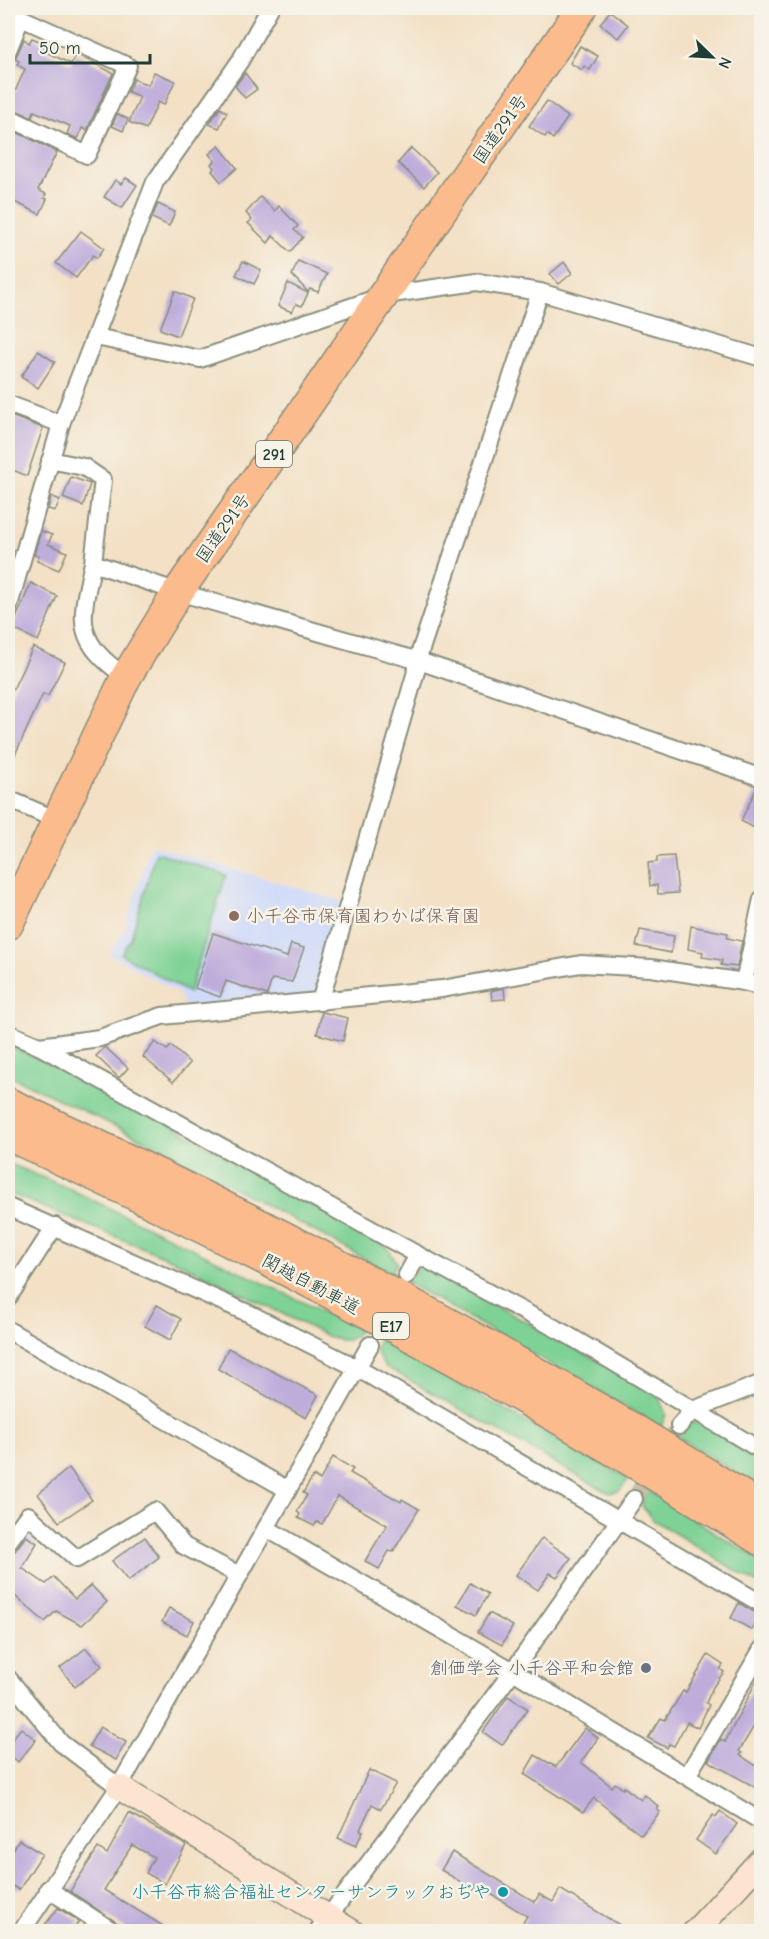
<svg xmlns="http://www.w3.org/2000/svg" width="769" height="1939" font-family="'Comic Neue','Klee One',sans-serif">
<rect width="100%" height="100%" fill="#f7f3e8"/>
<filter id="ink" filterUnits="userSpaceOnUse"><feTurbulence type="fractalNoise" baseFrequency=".0167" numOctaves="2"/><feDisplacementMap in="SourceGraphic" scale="12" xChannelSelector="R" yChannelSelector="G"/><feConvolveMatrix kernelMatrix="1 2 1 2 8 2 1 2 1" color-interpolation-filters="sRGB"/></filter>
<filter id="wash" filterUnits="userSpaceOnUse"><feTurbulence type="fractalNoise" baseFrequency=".008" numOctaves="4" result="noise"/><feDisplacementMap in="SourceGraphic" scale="24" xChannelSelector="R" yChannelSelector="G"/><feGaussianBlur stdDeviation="1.35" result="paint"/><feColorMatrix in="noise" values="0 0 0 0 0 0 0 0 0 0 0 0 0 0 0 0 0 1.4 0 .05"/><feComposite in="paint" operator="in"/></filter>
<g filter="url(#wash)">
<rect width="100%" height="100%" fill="#f3e0c5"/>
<path fill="#cfdafa" d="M151 845 345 902 315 995 184 1006 180 994 109 954 124 931Z"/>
<g fill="#7fd295" stroke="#4f8864" stroke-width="1.5">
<path d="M156 852 226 875 189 993 121 954 131 938Z"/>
<path d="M8 1044 159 1118 387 1247 397 1263 391 1273 157 1146 8 1075Z"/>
<path d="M8 1163 70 1189 360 1330C350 1342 346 1342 331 1338L178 1262 8 1193Z"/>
<path d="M419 1267H424L633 1380 659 1398 666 1414 661 1427 406 1282Z"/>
<path d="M379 1340 629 1479 619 1491 610 1493 603 1490 384 1366 375 1350Z"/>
<path d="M687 1422C714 1424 739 1444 761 1457V1487L675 1436Z"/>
<path d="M645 1489 761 1561V1586L653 1520 642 1506Z"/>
</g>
<g id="blocks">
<g fill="#beacdb">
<path d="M610 11 628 25 618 38 600 24Z"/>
<path d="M32 38 44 43 42 50 71 64 76 54 113 73 87 130 82 128 78 139 67 134 70 126 34 111 32 117 8 107 25 69 17 65 19 61 15 59 24 39 29 43Z"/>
<path d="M580 46 598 56 590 70 584 66 582 70 570 63Z"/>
<path d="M154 72 175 81 164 105 158 102 146 129 129 122 140 97 128 92 134 79 148 85Z"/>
<path d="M245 73 257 89 245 98 235 86Z"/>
<path d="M547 101 568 117 553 139 547 134 545 137 529 126Z"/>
<path d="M220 108 227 112 219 128 209 124Z"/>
<path d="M117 114 128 119 123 131 112 126Z"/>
<path d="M8 128 57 152 38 190 46 194 44 198 47 199 40 214 8 199Z"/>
<path d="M219 146 237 168 221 182 212 171 214 168 211 164 215 161 209 154Z"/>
<path d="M411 148 437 172 424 187 398 163Z"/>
<path d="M126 178 137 185 122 208 104 197 115 180 121 184Z"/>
<path d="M260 197 275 211 279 206 298 226 294 230 303 237 290 252 273 236 268 243 248 223 252 220 246 213Z"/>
<path d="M158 204 175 212 169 226 152 218Z"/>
<path d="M81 231 104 248 97 258 93 255 76 278 56 263Z"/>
<path d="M243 261 261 270 254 284 236 275Z"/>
<path d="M298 261 327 274 318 292 310 289 308 292 292 275Z"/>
<path d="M564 262 572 273 559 284 550 274Z"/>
<path d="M288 283 308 293 302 306 296 304 292 312 278 306Z"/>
<path d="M175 291 193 299 178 336 160 329Z"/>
<path d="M38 351 55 362 38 388 21 377Z"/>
<path d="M8 415 43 428 27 476 8 468Z"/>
<path d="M71 477 90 484 83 506 63 498Z"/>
<path d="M51 496 60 500 55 511 48 509Z"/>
<path d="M41 531 52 535 48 544 67 552 59 570 37 561 39 556 34 555Z"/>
<path d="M31 583 57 596 38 641 12 628Z"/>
<path d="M33 647 65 662 48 696 43 694 8 770V731L13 722 8 720V700Z"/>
<path d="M757 787 762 788V832L741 821Z"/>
<path d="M674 856 678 893 658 894 657 885 650 886 648 863 657 862V857Z"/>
<path d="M691 926 728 933 727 938 742 941 737 967 721 965 722 960 702 957 703 952 688 949Z"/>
<path d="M640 930 674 936 671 953 636 946Z"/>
<path d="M213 933 287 957 291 944 304 948 292 982 272 979 267 995 226 981 220 997 195 988Z"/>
<path d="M504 988 505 999 492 1000 491 991Z"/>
<path d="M322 1012 348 1018 343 1041 317 1034Z"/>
<path d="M155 1042 167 1050 171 1046 190 1063 173 1082 143 1057Z"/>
<path d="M105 1047 128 1068 119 1078 96 1056Z"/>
<path d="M157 1305 181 1319 170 1340 145 1326Z"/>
<path d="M228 1348 318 1395 306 1418 218 1369Z"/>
<path d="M333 1457 353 1469 350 1473 401 1502 402 1499 419 1509 393 1552 389 1551 379 1569 365 1561 387 1525 338 1496 322 1524 317 1522 314 1526 298 1518 300 1514 297 1512 307 1495 303 1493 313 1476 320 1480Z"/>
<path d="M69 1468 92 1500 59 1522 38 1494Z"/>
<path d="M26 1536 37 1543 22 1568 46 1584 54 1577 75 1599 91 1585 107 1602 82 1625 56 1611 45 1622 8 1590V1560Z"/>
<path d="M145 1537 159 1557 128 1581 112 1561Z"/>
<path d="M542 1538 571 1558 557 1577 550 1573 538 1590 516 1575Z"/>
<path d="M470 1583 488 1594 476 1615 457 1605Z"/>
<path d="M739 1603 759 1615 752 1630 731 1618Z"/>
<path d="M169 1608 194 1621 187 1635 162 1622Z"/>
<path d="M489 1613 513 1626 502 1645 478 1632Z"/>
<path d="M86 1648 102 1666 75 1687 60 1668Z"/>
<path d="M708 1655 723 1665 720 1669 724 1672 713 1687 706 1703 709 1705 698 1728 687 1722 674 1746 669 1744 667 1748 648 1738 661 1718 665 1720 683 1691 686 1692Z"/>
<path d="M762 1670V1713L739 1751 742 1753 740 1755 762 1770V1791L708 1761 721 1739 725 1742Z"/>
<path d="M508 1696 528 1709 502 1745 483 1732Z"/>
<path d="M100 1727 126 1742 116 1760 89 1746Z"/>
<path d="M21 1728 36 1740 18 1762 8 1753V1744Z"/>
<path d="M585 1728 598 1738 581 1762 612 1787 615 1783 623 1789 624 1787 641 1800 645 1795 659 1807 657 1810 660 1812 641 1835 594 1798 583 1812 524 1774 535 1755 556 1767Z"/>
<path d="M369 1770 396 1783 381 1809 372 1804 360 1830 363 1831 356 1846 338 1838Z"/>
<path d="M720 1811 737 1824 716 1854 696 1840 713 1815 716 1817Z"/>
<path d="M129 1813 186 1845 165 1884 146 1873 154 1857 132 1845 104 1890 173 1932H131L70 1891 98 1848 107 1854Z"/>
<path d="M19 1840 42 1854 19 1890 8 1883V1858Z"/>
<path d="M452 1852 535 1902 539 1894 553 1902 560 1889 631 1932H531L521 1926 527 1916 476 1885 474 1890 441 1870Z"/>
<path d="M58 1908 79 1921 71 1932H50L43 1927Z"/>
</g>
</g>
</g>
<g filter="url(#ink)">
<use href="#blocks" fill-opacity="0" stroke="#898e7c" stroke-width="1.5"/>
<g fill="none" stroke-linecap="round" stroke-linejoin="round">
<path stroke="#c9bfa8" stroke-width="16" stroke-dasharray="16 8" stroke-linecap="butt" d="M634 1499 679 1426"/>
<g stroke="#898e7c" stroke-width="20">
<g id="street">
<path d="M8 50 21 18 128 66 87 155 8 117"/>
<path d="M96 337 200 359 385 295 477 282 540 292 762 358"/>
<path d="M8 404 61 424"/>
<path d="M50 460 84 467 103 480 93 563 178 592 419 661 762 778"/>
<path d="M93 563C80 621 73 640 126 677"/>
<path d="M8 609 61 424 155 182 240 61 270 8"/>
<path d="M417 661 540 292"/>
<path d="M8 799 57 820"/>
<path d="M744 982 762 899"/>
<path d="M320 1002 419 661"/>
<path d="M8 1033 39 1046 418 1255"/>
<path d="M39 1046 100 1038 162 1016 442 989 581 964 651 968 744 982 762 987"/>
<path d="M8 1207 250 1314 357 1368 762 1604"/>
<path d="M407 1275 418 1255 566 1334 762 1451"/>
<path d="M8 1298 55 1226"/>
<path d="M8 1330 288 1490"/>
<path d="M679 1426 693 1410 762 1383"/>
<path d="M266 1528 513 1671 762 1822"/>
<path d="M8 1542 28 1515 77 1559 155 1511 184 1546 239 1575"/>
<path d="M8 1678 61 1743 119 1787"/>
<path d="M687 1776 762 1649"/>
<path d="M48 1889 114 1932"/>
<path d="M21 1932 119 1787 370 1345"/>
<path d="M317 1932 513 1671 634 1499"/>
</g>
</g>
<g stroke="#898e7c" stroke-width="27">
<g id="secondary">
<path d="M119 1787 352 1932"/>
<path d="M695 1932 762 1859"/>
</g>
</g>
<g stroke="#898e7c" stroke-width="33">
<g id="highway">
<path d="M8 924 126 677 178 592 582 8"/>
<path d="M8 1103C264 1221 523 1356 762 1508"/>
<path d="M8 1135C267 1254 520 1389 762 1541"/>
</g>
</g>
<use href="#street" stroke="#fff" stroke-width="16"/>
<use href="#secondary" stroke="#fde4d1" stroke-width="24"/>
<use href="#highway" stroke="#fbbb8c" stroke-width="30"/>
</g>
</g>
<circle fill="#8d6e63" stroke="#f7f3e8" stroke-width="2" cx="234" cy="916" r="6"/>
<circle fill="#6b7280" stroke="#f7f3e8" stroke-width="2" cx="646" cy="1668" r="6"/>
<circle fill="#0f9aa8" stroke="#f7f3e8" stroke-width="2" cx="503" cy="1892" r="6"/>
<g text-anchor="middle" stroke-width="5" stroke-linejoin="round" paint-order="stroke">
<g fill="#f7f3e8" stroke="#60746a" stroke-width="1.5">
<rect x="256" y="441" width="36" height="26" rx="4.5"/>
<rect x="373" y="1313" width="36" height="26" rx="4.5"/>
</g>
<g font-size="16" font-weight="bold" fill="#1f3d34">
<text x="274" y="460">291</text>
<text x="391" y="1332">E17</text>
</g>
<g font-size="18" fill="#1f3d34" stroke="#f7f3e8">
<text transform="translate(500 129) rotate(-55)" y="6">国道291号</text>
<text transform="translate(223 528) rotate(-55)" y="6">国道291号</text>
<text transform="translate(311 1284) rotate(28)" y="6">関越自動車道</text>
</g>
<g font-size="18" fill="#785e54" stroke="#f7f3e8" text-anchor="start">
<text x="246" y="922">小千谷市保育園わかば保育園</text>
</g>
<g font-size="18" fill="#5b616d" stroke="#f7f3e8" text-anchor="end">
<text x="634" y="1674">創価学会 小千谷平和会館</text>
</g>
<g font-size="18" fill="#0d838f" stroke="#f7f3e8" text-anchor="end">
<text x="491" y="1898">小千谷市総合福祉センターサンラックおぢや</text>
</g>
</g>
<rect width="769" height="1939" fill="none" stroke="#f7f3e8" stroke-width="30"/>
<g transform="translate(712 57) rotate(114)" stroke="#f7f3e8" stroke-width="4.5" paint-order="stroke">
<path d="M0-4.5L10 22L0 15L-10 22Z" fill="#1f3d34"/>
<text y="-9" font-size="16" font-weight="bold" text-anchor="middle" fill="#1f3d34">N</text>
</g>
<path d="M30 54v9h120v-9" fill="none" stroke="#1f3d34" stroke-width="3"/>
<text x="39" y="54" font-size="18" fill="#1f3d34" stroke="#f7f3e8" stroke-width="4.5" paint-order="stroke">50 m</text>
</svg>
